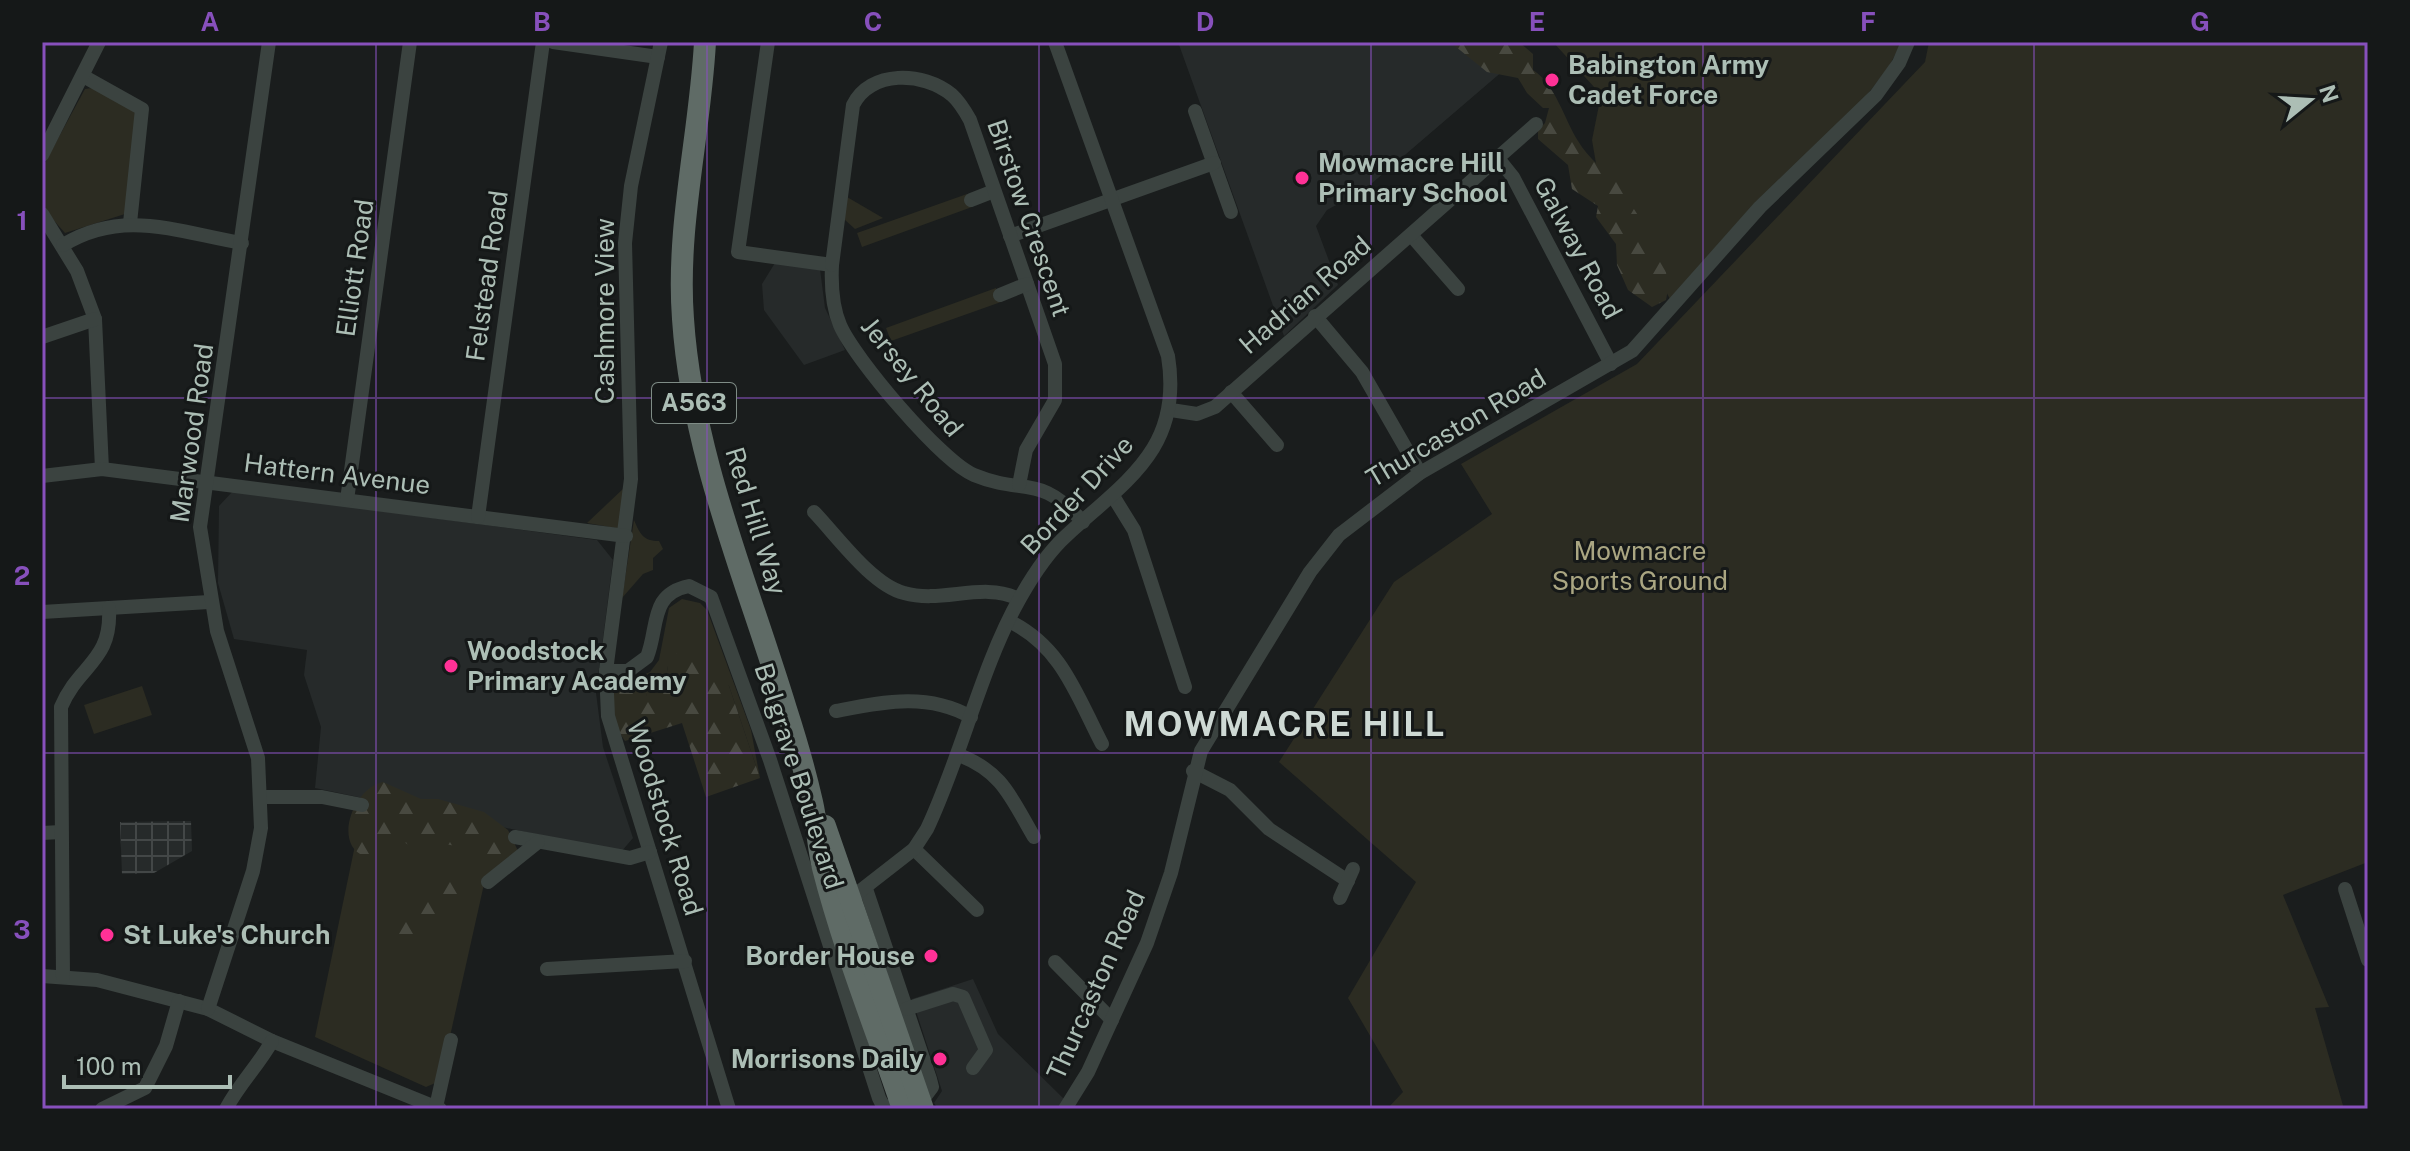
<svg xmlns="http://www.w3.org/2000/svg" width="2410" height="1151" font-family="'Public Sans',sans-serif">
<defs>
<pattern id="industrial-grid" width="8" height="8" patternUnits="userSpaceOnUse" patternTransform="scale(2)"><rect width="8" height="8" fill="#262a2a"/><path d="M0 4h8M4 0v8" fill="none" stroke="#434747"/></pattern>
<pattern id="forest-firs" width="22" height="20" patternUnits="userSpaceOnUse" patternTransform="scale(2)"><rect width="22" height="20" fill="#2c2c22"/><path d="M5 1l3.5 6h-7zM16 11l3.5 6h-7z" fill="#484940"/></pattern>
</defs>
<rect width="100%" height="100%" fill="#1a1d1d"/>
<g fill="#262a2a">
<path d="M1178 42H1464L1504 70 1364 190 1327 210 1316 226 1338 285 1284 336Z"/>
<path d="M775 263 820 269 825 308 845 350 804 365 764 310 762 284Z"/>
<path d="M233 491 597 540 613 560 596 693 603 747 633 838 621 852 315 788 321 727 304 675 307 650 234 639 218 583 219 506Z"/>
<path d="M973 979 998 1034 1064 1099 1059 1109H938L934 1103 942 1091 912 999Z"/>
</g>
<path fill="url(#industrial-grid)" d="M191 821 192 851 154 873 122 874 120 822Z"/>
<g fill="#2c2c22">
<path d="M1553 42H1902L1888 68 1863 100 1671 301 1629 222 1600 187 1592 140 1600 100 1594 87Z"/>
<path d="M1929 42H2368V862L2283 895 2329 1007 2315 1008 2344 1109H1387L1403 1092 1348 998 1416 882 1279 762 1394 582 1492 514 1461 464 1637 364 1925 62Z"/>
<path d="M92 88 140 112 125 214 65 233 42 207V168L85 89Z"/>
<path d="M967 194 972 207 862 247 857 233Z"/>
<path d="M847 197 883 218 855 229 844 219Z"/>
<path d="M996 288 1001 302 891 341 886 328Z"/>
<path d="M624 488 621 529 587 523Z"/>
<path d="M634 520C640 534 643 541 659 541L663 549 653 558V570L643 574 622 598Z"/>
<path d="M682 599 700 603 707 610 751 730 760 778 729 686 702 674 668 666 666 678 649 687 646 697 613 689 650 672 659 660 669 608Z"/>
<path d="M142 686 152 715 94 734 84 705Z"/>
<path d="M363 807 495 835 440 1081 426 1087 315 1037Z"/>
</g>
<g fill="url(#forest-firs)">
<path d="M1450 42H1519L1533 54V70C1556 85 1564 119 1578 141 1588 158 1606 172 1620 185 1626 192 1627 199 1632 206 1649 233 1674 265 1666 300L1652 307 1628 290 1617 265 1616 244 1596 217 1598 206 1572 189 1568 165 1538 139V130L1545 123 1549 108H1543L1527 93 1518 78 1487 72Z"/>
<path d="M678 652H696L702 673H715L729 686 760 778 706 797 682 723 625 741 608 716 613 689 634 684 646 696 649 687 666 678 668 666Z"/>
<path d="M383 782 421 799H438L484 812 508 830 518 851 485 880 473 849 439 843 412 847 394 836 381 838 372 853 364 856C333 844 353 788 383 782Z"/>
<path d="M457 877 467 890 461 912 446 918 433 931 423 930 408 945 400 942 390 917 405 899 423 895 428 885 438 886 444 878Z"/>
</g>
<g fill="none" stroke-linecap="round" stroke-linejoin="round">
<g stroke="#3b4340" stroke-width="14">
<path d="M553 42 658 57"/>
<path d="M661 42 631 186 625 243 631 479 606 671 608 716 729 1109"/>
<path d="M768 42 738 252 832 265C831 286 832 306 840 325 854 358 942 462 974 475 1025 496 1038 472 1083 522"/>
<path d="M83 76 142 109 130 223"/>
<path d="M1195 111 1231 212"/>
<path d="M42 155 99 42"/>
<path d="M1497 157 1513 177 1611 364"/>
<path d="M971 200 994 191"/>
<path d="M42 214 77 271 95 319 102 469"/>
<path d="M1411 235 1458 289"/>
<path d="M1010 236 1214 163"/>
<path d="M63 245C123 208 177 232 242 243"/>
<path d="M832 265 853 105C870 70 923 71 952 95 960 102 965 111 970 120L1055 364V400L1026 450 1019 485"/>
<path d="M1000 295 1027 284"/>
<path d="M1315 316 1362 372 1420 473"/>
<path d="M42 337 95 319"/>
<path d="M1231 392 1277 445"/>
<path d="M1171 410 1197 414 1215 407 1536 124"/>
<path d="M42 476 102 469 626 536"/>
<path d="M1113 496 1134 530 1185 687"/>
<path d="M347 500 410 42"/>
<path d="M814 512C837 536 872 585 904 593 943 604 982 581 1019 599"/>
<path d="M478 517 543 42"/>
<path d="M42 612 209 602"/>
<path d="M1009 621C1062 647 1076 694 1102 744"/>
<path d="M606 671H628L647 657C659 627 649 594 689 586L711 597 770 760 879 1098 883 1106 902 1107"/>
<path d="M836 711C883 702 927 692 971 717"/>
<path d="M959 755C1003 772 1011 798 1034 837"/>
<path d="M1193 771 1230 790 1269 829 1348 881"/>
<path d="M262 797H322L362 805"/>
<path d="M42 833 61 832"/>
<path d="M515 837 630 858 650 852"/>
<path d="M914 849 977 910"/>
<path d="M488 882 538 842"/>
<path d="M866 889 930 1079 932 1087 920 1103"/>
<path d="M2345 889 2368 960"/>
<path d="M1340 898 1353 869"/>
<path d="M846 902 914 849 927 829C962 755 981 667 1020 598 1033 575 1048 552 1067 535 1127 480 1183 448 1168 356L1055 42"/>
<path d="M1055 962 1112 1020"/>
<path d="M547 969 685 961"/>
<path d="M42 976 97 980 208 1009 272 1041 440 1109"/>
<path d="M63 977 61 707C79 664 112 662 109 608"/>
<path d="M208 1009 253 871 261 828 258 758 217 631 200 527 269 42"/>
<path d="M906 1009 953 994 963 997 986 1050 973 1068"/>
<path d="M436 1107 451 1040"/>
<path d="M102 1109 145 1088 166 1046 179 1001"/>
<path d="M226 1109C239 1084 258 1066 272 1041"/>
<path d="M1065 1109 1088 1072 1147 943 1171 873 1201 751 1310 572 1339 535 1420 473 1632 351 1760 207 1876 95 1899 63 1908 42"/>
</g>
<g stroke="#5f6b66" stroke-width="22">
<path d="M705 42C700 135 676 226 683 319 692 454 747 581 786 709 796 740 805 771 812 802 817 824 818 847 823 868 844 950 876 1029 903 1109"/>
<path d="M825 826 923 1109"/>
</g>
</g>
<path fill="none" stroke="#8750bc" stroke-width="2" stroke-opacity="0.55" d="M376 42V1109M707 42V1109M1039 42V1109M1371 42V1109M1703 42V1109M2034 42V1109M42 398H2368M42 753H2368"/>
<g fill="#ff3196" stroke="#151818" stroke-width="3">
<circle cx="1552" cy="80" r="8"/>
<circle cx="1302" cy="178" r="8"/>
<circle cx="451" cy="666" r="8"/>
<circle cx="107" cy="935" r="8"/>
<circle cx="931" cy="956" r="8"/>
<circle cx="940" cy="1059" r="8"/>
</g>
<g text-anchor="middle" stroke-width="6" stroke-linejoin="round" paint-order="stroke">
<rect fill="#151818" stroke="#7f8c86" stroke-width="2" x="652" y="383" width="84" height="40" rx="6"/>
<g font-size="24" font-weight="bold" fill="#acbeb5">
<text x="694" y="411">A563</text>
</g>
<g font-size="26" font-weight="bold" fill="#acbeb5" stroke="#151818" text-anchor="start">
<text x="1568" y="74">Babington Army<tspan x="1568" dy="30">Cadet Force</tspan></text>
<text x="1318" y="172">Mowmacre Hill<tspan x="1318" dy="30">Primary School</tspan></text>
<text x="467" y="660">Woodstock<tspan x="467" dy="30">Primary Academy</tspan></text>
<text x="123" y="944">St Luke's Church</text>
<text x="915" y="965" text-anchor="end">Border House</text>
<text x="924" y="1068" text-anchor="end">Morrisons Daily</text>
</g>
<g font-size="26" fill="#acbeb5" stroke="#151818">
<text transform="translate(1029 218) rotate(71)" y="9">Birstow Crescent</text>
<text transform="translate(1578 248) rotate(62)" y="9">Galway Road</text>
<text transform="translate(355 268) rotate(-82)" y="9">Elliott Road</text>
<text transform="translate(487 276) rotate(-82)" y="9">Felstead Road</text>
<text transform="translate(1305 295) rotate(-41)" y="9">Hadrian Road</text>
<text transform="translate(605 311) rotate(-90)" y="9">Cashmore View</text>
<text transform="translate(912 377) rotate(51)" y="9">Jersey Road</text>
<text transform="translate(1456 428) rotate(-31)" y="9">Thurcaston Road</text>
<text transform="translate(192 433) rotate(-82)" y="9">Marwood Road</text>
<text transform="translate(337 474) rotate(7)" y="9">Hattern Avenue</text>
<text transform="translate(1077 495) rotate(-47)" y="9">Border Drive</text>
<text transform="translate(756 521) rotate(73)" y="9">Red Hill Way</text>
<text transform="translate(799 776) rotate(72)" y="9">Belgrave Boulevard</text>
<text transform="translate(665 818) rotate(73)" y="9">Woodstock Road</text>
<text transform="translate(1096 985) rotate(-66)" y="9">Thurcaston Road</text>
</g>
<g font-size="26" fill="#aaa682" stroke="#151818">
<text x="1640" y="560">Mowmacre<tspan x="1640" dy="30">Sports Ground</tspan></text>
</g>
<g font-size="34" font-weight="bold" letter-spacing="2" fill="#ced9d4" stroke="#151818">
<text x="1285" y="736">MOWMACRE HILL</text>
</g>
</g>
<rect width="2410" height="1151" fill="none" stroke="#151818" stroke-width="88"/>
<g transform="translate(2310 100) rotate(72)" stroke="#151818" stroke-width="6" paint-order="stroke">
<path d="M0-6L14 30L0 20L-14 30Z" fill="#acbeb5"/>
<text y="-12" font-size="22" font-weight="bold" text-anchor="middle" fill="#acbeb5">N</text>
</g>
<path d="M64 1075v12h166v-12" fill="none" stroke="#acbeb5" stroke-width="4"/>
<text x="76" y="1075" font-size="24" fill="#acbeb5" stroke="#151818" stroke-width="6" paint-order="stroke">100 m</text>
<rect x="44" y="44" width="2322" height="1063" fill="none" stroke="#8750bc" stroke-width="3"/>
<g font-size="26" text-anchor="middle" font-weight="bold" fill="#8750bc">
<text x="210" y="31">A</text>
<text x="542" y="31">B</text>
<text x="873" y="31">C</text>
<text x="1205" y="31">D</text>
<text x="1537" y="31">E</text>
<text x="1868" y="31">F</text>
<text x="2200" y="31">G</text>
<text x="22" y="230">1</text>
<text x="22" y="585">2</text>
<text x="22" y="939">3</text>
</g>
</svg>
